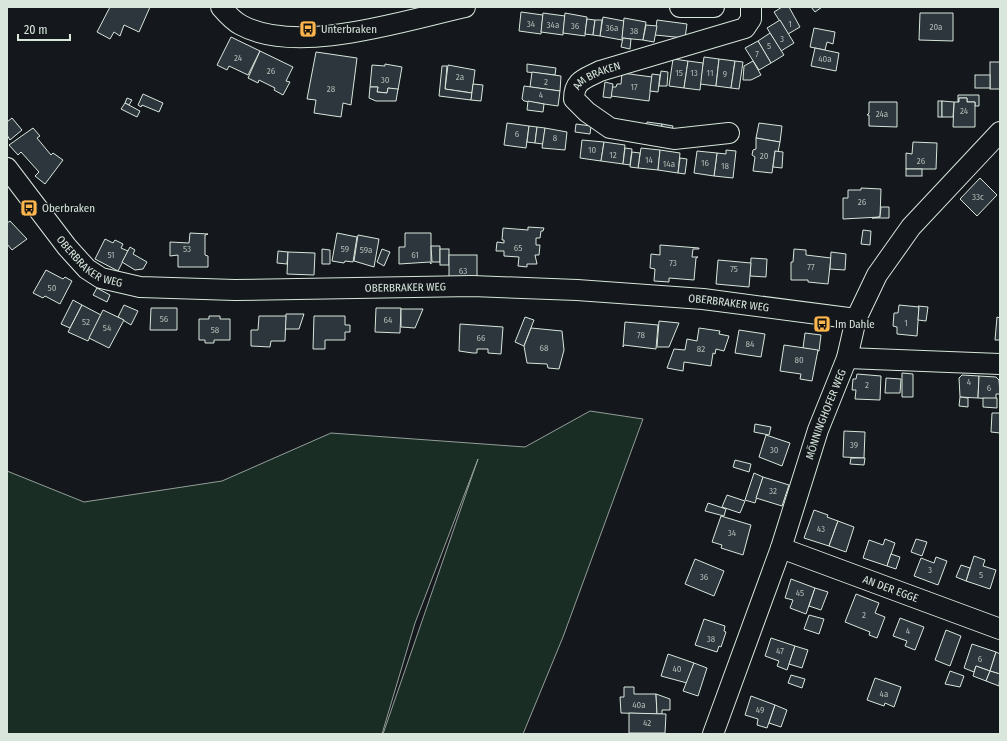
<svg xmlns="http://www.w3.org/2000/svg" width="1007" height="741" font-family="'Fira Sans Condensed',sans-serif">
<rect width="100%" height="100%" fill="#14181c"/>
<path fill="#1a2d24" stroke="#939e99" d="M590 411 643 419 563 637 523 734H383L478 459 415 623 382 734H7V471L84 502 222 481 331 433 525 447Z"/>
<g fill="#2c363c" stroke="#d8e6dc">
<path d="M110 7H150L139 32 124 25 120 36 114 32 110 39 97 32Z"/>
<path d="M782 7H789L800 27 788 34 774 12Z"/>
<path d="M811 7H822L815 12Z"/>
<path d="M521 12 543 15 541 34 519 31Z"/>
<path d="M543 13 565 16 563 35 541 32Z"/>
<path d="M565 13 587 17 585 36 563 33Z"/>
<path d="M920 13H953V41L919 40Z"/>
<path d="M603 17 624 21 622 40 600 36Z"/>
<path d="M624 18 646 22 643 40 622 38Z"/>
<path d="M587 19 595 20 593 35 585 34Z"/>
<path d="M595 20H602L600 36 593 35Z"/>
<path d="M657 20 687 24 685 38 655 35Z"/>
<path d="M780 20 794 43 781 51 767 28Z"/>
<path d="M646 25 657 26 654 42 643 40Z"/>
<path d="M814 28 835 32 833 44 827 42 825 50 810 47Z"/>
<path d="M770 33 784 55 771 63 758 41Z"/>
<path d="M231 37 260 51 248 75 229 66 227 70 217 65Z"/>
<path d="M623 38 631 39 630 49 621 47Z"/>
<path d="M758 41 771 63 759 70 745 48Z"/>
<path d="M815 48 839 53 836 71 811 66Z"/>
<path d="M260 51 293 67 286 81 290 82 283 95 274 90 275 88 259 80 258 83 248 78Z"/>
<path d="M316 52 357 58 351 105 343 103 341 117 314 113 316 100 307 99Z"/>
<path d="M704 57 719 59 716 86 700 84Z"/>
<path d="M673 59 688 61 684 88 669 86Z"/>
<path d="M719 59 735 61 731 88 716 86Z"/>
<path d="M688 61 703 63 700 90 684 88Z"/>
<path d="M735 61 743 62 739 89 731 88Z"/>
<path d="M753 61 761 75 751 80H743L744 66Z"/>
<rect x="990" y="62" width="10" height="27"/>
<path d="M385 64 402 67 398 90 388 88 387 93 377 92 378 87H370L372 65 385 66Z"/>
<path d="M527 64 556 68 555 75 527 72Z"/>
<path d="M448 65 475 70 472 93 445 89Z"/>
<path d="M442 66H447L445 89 472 93 471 100 439 96Z"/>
<path d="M661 71 668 72 667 86H659Z"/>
<path d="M532 72 561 76 560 91 530 87Z"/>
<path d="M622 73 652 77 649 101 611 96 612 87H616L617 84H621Z"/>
<path d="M652 74 660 75 658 92 650 91Z"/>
<rect x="975" y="75" width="15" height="13"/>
<path d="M605 82 613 84 611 98 603 97Z"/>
<path d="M473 84 483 85 481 101 471 100Z"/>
<path d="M524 86 560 91 558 106 524 101 522 99Z"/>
<path d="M370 87H378L377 92 387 93 388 88 398 89 396 101H376L369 98Z"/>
<path d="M143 94 163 103 159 112 142 105 141 107 138 105Z"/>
<path d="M958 95H979V106H975V102H967V98H959V102H958Z"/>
<path d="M127 98 132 100 129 105 125 103Z"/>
<path d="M959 98H967V102H975V127H953L954 102H959Z"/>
<path d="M528 101 544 104 543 112 527 110Z"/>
<rect x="938" y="101" width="4" height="16"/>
<path d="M942 101 954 102 953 117H942Z"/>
<path d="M869 102H897V127L869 126V115H867L869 113Z"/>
<path d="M125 103 140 111 137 117 121 109Z"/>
<path d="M12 118 22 130 10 140 7 135V122Z"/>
<path d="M647 122 662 124 661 132 645 129Z"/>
<path d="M507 123 529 126 526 148 504 145Z"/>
<path d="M759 123 782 126 780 142 756 138Z"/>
<path d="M576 124 591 126 590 134 575 132Z"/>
<path d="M662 124 673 126 671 134 661 132Z"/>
<path d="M529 126 537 127 535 143 527 142Z"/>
<path d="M537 127 545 128 543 144 535 143Z"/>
<path d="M33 128 40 136 37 138 51 155 53 153 63 160 45 184 35 176 39 172 21 152 18 155 9 145Z"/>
<path d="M545 128 567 132 565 150 542 148Z"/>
<path d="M756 138 780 142 778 152 775 151 772 173 753 171 755 157 752 155 753 150 756 149Z"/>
<path d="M582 140 604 142 601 161 580 158Z"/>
<path d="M604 142 625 145 623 164 601 161Z"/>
<path d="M913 142 937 143 936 169H906V153L912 154Z"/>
<path d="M625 148 632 149 630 165 623 164Z"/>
<path d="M641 148 660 150 658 170 638 168Z"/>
<path d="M660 150 680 153 678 173 658 170Z"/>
<path d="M726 150 736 151 733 178 714 176 717 153 726 154Z"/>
<path d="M697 151 717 153 714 176 694 173Z"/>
<path d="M775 151 783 152 782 168 773 167Z"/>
<path d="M632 152 640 153 638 168 630 167Z"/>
<path d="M680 158 687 159 685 174 678 173Z"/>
<rect x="906" y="169" width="16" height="7"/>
<path d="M980 178 997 195 977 216 960 199Z"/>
<path d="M861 188 881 189 880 217 843 219V198H848V190H861Z"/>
<path d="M881 207H889V218H872L880 217Z"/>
<path d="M10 221 27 239 12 250 7 244V223Z"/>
<path d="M528 227 544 228 543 231H541L540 238H536V245H540L539 255H535L537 264H527V267L518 266 519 257 504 256V251H496L497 242 504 243V240H502L503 228 528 230Z"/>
<path d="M863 230 871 231 870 245 861 244Z"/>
<path d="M190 233 208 234 205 235V255L208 256V267H178V255L170 256V242L189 243Z"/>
<path d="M337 233 357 237 353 262 345 261 344 263 332 261Z"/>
<path d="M405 233H431V264L430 262 399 264V247H405Z"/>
<path d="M358 235 379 239 374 267 354 261Z"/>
<path d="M105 239 113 243 115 240 123 244 121 248 128 251 118 271 95 259Z"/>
<path d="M660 245 699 248V249H693L692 257H698L696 258 694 280 669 278V282L654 281 655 269 650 268 651 254 660 255Z"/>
<path d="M431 246H440V262H432Z"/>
<path d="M130 247 135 250 133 254 147 262 143 269 135 270 122 262Z"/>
<path d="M322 249 330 250V264H322Z"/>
<path d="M382 249 390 252 384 266 377 262Z"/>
<rect x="440" y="249" width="9" height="16"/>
<path d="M794 249 806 250V255L831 258 828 284 808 282V280H791V262H793Z"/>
<path d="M278 251 288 252 287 264 277 263Z"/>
<path d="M288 252 315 253 314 275 287 274Z"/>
<path d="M831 252 846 254 845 270 830 269Z"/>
<rect x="449" y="255" width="28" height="22"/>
<path d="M751 258 767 259 766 277 750 276Z"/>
<path d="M718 260 751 263 749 287 716 284Z"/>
<path d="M46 270 63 279 65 277 72 281 60 304 45 296 43 298 33 293Z"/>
<path d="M97 288 110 295 107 302 93 295Z"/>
<path d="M73 300 82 305 70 328 61 324Z"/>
<path d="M82 305 101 315 88 341 68 332Z"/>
<path d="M124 305 138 311 131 325 118 317Z"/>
<path d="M899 305 919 307 917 336 897 334V327L893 326 894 313H898Z"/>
<path d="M918 306 928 307 926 321 918 320 919 307Z"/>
<path d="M151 308H177V330H150Z"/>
<path d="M376 308H401L400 333 375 332Z"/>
<path d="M401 309H423L415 328 401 327Z"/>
<path d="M103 310 124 320 109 348 89 338Z"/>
<path d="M286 314H304L299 329H285Z"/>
<path d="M209 316H220V319H230V340H214V343H205V340H199V319H209Z"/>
<path d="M259 316H286L285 341H271L270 347 251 346V330H258Z"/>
<path d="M314 316H345V325H350V332H345V340H325V349H313Z"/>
<path d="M525 317 534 320 524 346 515 342Z"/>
<path d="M997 317 1000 318V340H995Z"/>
<path d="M659 321 679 323 669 347H657Z"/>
<path d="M625 322 658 325 656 349 624 345 623 347Z"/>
<path d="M460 324 503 327 501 354 488 353V349H477V353H473L459 351Z"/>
<path d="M531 328 562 331 564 350 559 369 548 368 547 364 527 363 524 346Z"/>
<path d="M699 328 720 331 719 334 729 336 724 351 716 349 715 354 713 353 711 366 684 362 683 371 667 368 674 349 685 350 687 339 697 341Z"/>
<path d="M739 330 765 334 761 357 735 353Z"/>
<path d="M805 333 821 335 819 351 803 348Z"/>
<path d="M784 345 818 350 812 381 800 379 801 374 780 371Z"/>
<path d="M902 373 913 374V397H902Z"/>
<path d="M857 374 881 376 880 400 855 399 856 390H852L853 379H856Z"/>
<path d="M962 375 979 376 978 398 960 397 959 378Z"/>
<path d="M979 376 996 377 999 380 1000 394H996V399L978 398Z"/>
<path d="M886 378 901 379 900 393H885Z"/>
<path d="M960 397 968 398V407L959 406Z"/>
<path d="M983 398H997V408L983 407Z"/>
<path d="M992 413H1000V433L991 432Z"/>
<path d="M755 424 771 427 769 435 754 432Z"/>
<path d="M844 431 865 432 864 458 843 457Z"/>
<path d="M766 435 790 443 782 466 759 457Z"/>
<path d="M851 458H865L864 465 850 464Z"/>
<path d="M735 460 751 464 749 472 733 467Z"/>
<path d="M754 473 763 477 755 503 745 500Z"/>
<path d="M763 477 789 485 782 506 756 498Z"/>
<path d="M727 495 745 501 740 513 722 507Z"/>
<path d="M708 503 726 509 724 516 705 511Z"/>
<path d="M814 510 828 515 827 517 838 521 829 546 804 538Z"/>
<path d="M721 516 751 525 743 555 721 548 722 545 712 542Z"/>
<path d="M838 521 854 527 846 552 829 546Z"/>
<path d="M885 539 895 543 887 566 863 558 869 540 883 545Z"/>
<path d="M916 539 927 542 922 556 911 552Z"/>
<path d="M891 554 900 557 896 569 887 566Z"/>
<path d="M974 556 985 560 983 566 996 570 990 589 966 581Z"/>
<path d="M936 557 947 561 938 585 914 576 921 558 934 563Z"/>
<path d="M695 559 724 571 714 596 685 584Z"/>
<path d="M961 565 970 568 966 581 956 577Z"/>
<path d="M791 579 815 588 806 614 790 608 793 600 785 598Z"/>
<path d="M815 588 828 592 821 610 809 606Z"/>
<path d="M856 594 879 603 875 613 885 617 877 638 869 635 870 632 845 622Z"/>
<path d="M809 615 824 619 819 634 804 629Z"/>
<path d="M900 618 924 627 915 650 905 646 907 641 893 636Z"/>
<path d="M704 619 725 626 724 631 726 632 721 647 719 646 717 652 695 645Z"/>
<path d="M946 630 961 636 950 666 935 660Z"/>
<path d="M771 638 795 646 787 670 777 666 779 661 765 656Z"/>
<path d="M972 644 996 652 990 671 976 666 974 672 964 668Z"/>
<path d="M795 646 808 650 802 668 789 664Z"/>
<path d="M996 652 1000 654V674L990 671Z"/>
<path d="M668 654 694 663 687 683 661 676Z"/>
<path d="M694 663 707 668 698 696 683 691Z"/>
<path d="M976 666 990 671 986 681 973 676Z"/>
<path d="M950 671 964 676 960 687 945 684Z"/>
<path d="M990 671 1000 674 999 686 986 681Z"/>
<path d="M791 675 805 679 802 688 788 683Z"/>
<path d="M875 678 901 687 894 707 885 703 884 706 867 700Z"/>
<path d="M624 687H634V694H656L657 714 621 713 620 697H624Z"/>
<path d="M656 694 670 699V710H662V714H657Z"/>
<path d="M751 696 775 705 767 728 757 725 758 719 745 715Z"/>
<path d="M775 705 787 710 781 727 769 723Z"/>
<path d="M629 713 666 714 665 733H629Z"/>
</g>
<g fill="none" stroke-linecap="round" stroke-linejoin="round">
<g stroke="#d8e6dc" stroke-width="22">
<g id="minor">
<path d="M221 7C227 14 233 21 241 25 297 56 406 20 465 7"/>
<path d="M680 7H714"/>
<path id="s1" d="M729 133 674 139 610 128 587 112 574 99C574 80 585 79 600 71L745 28 751 19V7"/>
<path id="s2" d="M7 168 67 247 87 269 101 278 140 287 235 290 472 286 577 290 703 299 856 319"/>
<path d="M847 358 1000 364"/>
<path id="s3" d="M781 548 1000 629"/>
<path id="s4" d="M713 734 781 548 818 430 847 358 856 319 877 275 911 227 1000 132"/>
</g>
</g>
<use href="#minor" stroke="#14181c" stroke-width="20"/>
</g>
<defs>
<g id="bus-square" transform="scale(0.9)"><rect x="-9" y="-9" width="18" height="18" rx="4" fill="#ffb74d" stroke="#14181c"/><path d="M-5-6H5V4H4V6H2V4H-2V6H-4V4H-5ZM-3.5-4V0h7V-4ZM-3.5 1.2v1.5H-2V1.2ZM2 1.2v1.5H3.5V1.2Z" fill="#111"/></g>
</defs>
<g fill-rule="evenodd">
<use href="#bus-square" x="308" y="29"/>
<use href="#bus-square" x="29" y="208"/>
<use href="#bus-square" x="822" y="324"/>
</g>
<g text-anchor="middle" stroke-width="3" stroke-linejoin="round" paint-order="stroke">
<g font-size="9" fill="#adbab4">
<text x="531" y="27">34</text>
<text x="790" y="27">1</text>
<text x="553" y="28">34a</text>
<text x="575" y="29">36</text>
<text x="936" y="30">20a</text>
<text x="612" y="31">36a</text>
<text x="634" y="34">38</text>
<text x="782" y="42">3</text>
<text x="769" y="49">5</text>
<text x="757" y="57">7</text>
<text x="238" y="61">24</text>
<text x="825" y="62">40a</text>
<text x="271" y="74">26</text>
<text x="679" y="76">15</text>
<text x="694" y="76">13</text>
<text x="710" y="76">11</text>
<text x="725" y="77">9</text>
<text x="460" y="80">2a</text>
<text x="385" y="83">30</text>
<text x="546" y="85">2</text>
<text x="634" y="90">17</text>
<text x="331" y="92">28</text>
<text x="541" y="98">4</text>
<text x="964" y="114">24</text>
<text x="882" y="117">24a</text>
<text x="517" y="137">6</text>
<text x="555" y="141">8</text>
<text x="592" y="153">10</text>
<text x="613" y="158">12</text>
<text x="764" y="159">20</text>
<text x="649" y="163">14</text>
<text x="921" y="164">26</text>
<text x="705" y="166">16</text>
<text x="669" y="167">14a</text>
<text x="725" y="169">18</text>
<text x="978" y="200">33c</text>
<text x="862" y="205">26</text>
<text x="518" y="251">65</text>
<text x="187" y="252">53</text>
<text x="345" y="252">59</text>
<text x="366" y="253">59a</text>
<text x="111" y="258">51</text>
<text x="415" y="258">61</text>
<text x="673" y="266">73</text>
<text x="811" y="270">77</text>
<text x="734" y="272">75</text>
<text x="463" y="274">63</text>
<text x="52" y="291">50</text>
<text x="164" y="322">56</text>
<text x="388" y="323">64</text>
<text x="86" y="325">52</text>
<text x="906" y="326">1</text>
<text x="107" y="331">54</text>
<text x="215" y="333">58</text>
<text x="641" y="338">78</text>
<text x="481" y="341">66</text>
<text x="750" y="347">84</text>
<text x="544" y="351">68</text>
<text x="701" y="352">82</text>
<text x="799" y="363">80</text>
<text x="969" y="385">4</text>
<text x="867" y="388">2</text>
<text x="989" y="391">6</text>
<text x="854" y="448">39</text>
<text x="774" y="453">30</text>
<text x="773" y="494">32</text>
<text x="821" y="532">43</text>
<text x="732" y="536">34</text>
<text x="930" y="573">3</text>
<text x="981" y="578">5</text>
<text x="704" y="580">36</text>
<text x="800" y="596">45</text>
<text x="864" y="618">2</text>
<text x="908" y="634">4</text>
<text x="711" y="642">38</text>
<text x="780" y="654">47</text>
<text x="980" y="662">6</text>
<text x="677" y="672">40</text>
<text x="884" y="697">4a</text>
<text x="639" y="708">40a</text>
<text x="760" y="713">49</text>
<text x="647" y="726">42</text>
</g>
<g font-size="11" fill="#d8e6dc" stroke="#14181c" text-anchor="start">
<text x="321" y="33">Unterbraken</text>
<text x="42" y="212">Oberbraken</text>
<text x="835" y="328">Im Dahle</text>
</g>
<g font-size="11" fill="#d8e6dc" stroke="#14181c">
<text dy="4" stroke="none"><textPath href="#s1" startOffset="203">AM BRAKEN</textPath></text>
<text dy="4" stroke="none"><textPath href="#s2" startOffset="127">OBERBRAKER WEG</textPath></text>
<text dy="4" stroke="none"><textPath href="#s2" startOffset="451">OBERBRAKER WEG</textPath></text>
<text dy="4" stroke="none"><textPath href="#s2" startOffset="775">OBERBRAKER WEG</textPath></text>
<text dy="4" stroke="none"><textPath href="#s4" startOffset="339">MÖNNINGHOFER WEG</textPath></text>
<text dy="4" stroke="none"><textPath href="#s3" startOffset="117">AN DER EGGE</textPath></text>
</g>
</g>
<rect width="1007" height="741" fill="none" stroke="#d8e6dc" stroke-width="16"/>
<path d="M18 34v6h52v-6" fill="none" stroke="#d8e6dc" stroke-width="2"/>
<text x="24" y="34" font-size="12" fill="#d8e6dc" stroke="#14181c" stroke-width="3" paint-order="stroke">20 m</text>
</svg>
